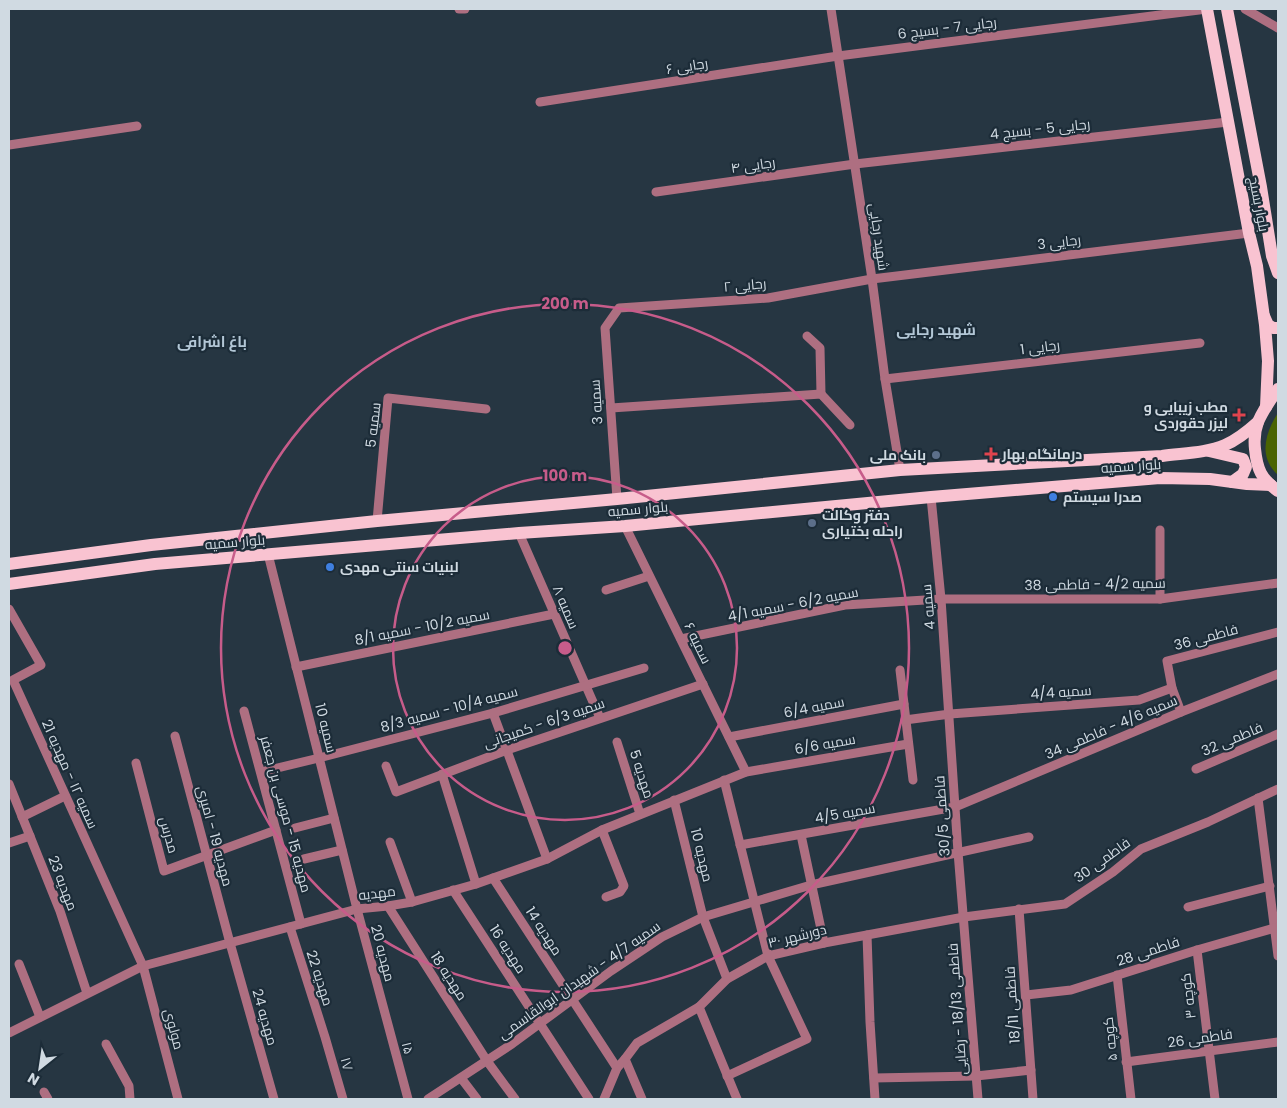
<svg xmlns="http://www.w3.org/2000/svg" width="1287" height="1108" font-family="Poppins,Cairo,sans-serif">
<rect width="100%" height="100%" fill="#263642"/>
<path fill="#4a6402" d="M1278 413V475C1258 457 1265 433 1278 413Z"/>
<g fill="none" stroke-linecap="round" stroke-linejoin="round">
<g stroke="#ae6f81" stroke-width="9">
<path d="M459 9H465"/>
<path d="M831 9 872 279 885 379 900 470"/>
<path d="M1245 9 1278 28"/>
<path d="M540 102 838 56 1207 9"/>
<path d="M9 145 137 126"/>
<path d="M656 192 855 164 1228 122"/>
<path d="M807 336 820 348 821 394"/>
<path d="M885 379 1200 343"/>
<path d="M611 408 821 394 850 425"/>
<path d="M931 497 941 599 958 852 978 1099"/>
<path d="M617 499 605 328 619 308 768 298 872 279 1249 233"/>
<path d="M377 521 388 398 486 409"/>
<path d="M625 526 746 772"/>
<path d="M519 533 600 718"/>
<path d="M268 554 357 909 408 1099"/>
<path d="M606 590 649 576"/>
<path d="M1160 599V530"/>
<path d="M9 609 41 665 13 680 143 966 178 1099"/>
<path d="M681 639 845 605 941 599H1160L1278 583"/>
<path d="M296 667 554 614"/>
<path d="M900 670 913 780"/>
<path d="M244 711 301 924"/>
<path d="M1181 712 1172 688 1167 661 1278 632"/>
<path d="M493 713 547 859"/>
<path d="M905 720 950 714 1139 700 1172 688"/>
<path d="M175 736 230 943 274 1099"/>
<path d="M729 737 904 704"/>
<path d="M617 742 640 814"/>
<path d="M136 763 164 871 276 830"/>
<path d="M386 766 396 792 507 750 703 684"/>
<path d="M1196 769 1278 734"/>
<path d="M261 772 319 758 493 713 644 668"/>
<path d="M442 774 476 884"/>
<path d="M724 780 768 956 807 1039 727 1076"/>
<path d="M9 784 60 911 87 993"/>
<path d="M1258 798 1278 956"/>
<path d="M674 800 703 917 727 979"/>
<path d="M22 817 65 796"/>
<path d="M295 828 334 818"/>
<path d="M602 830 624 886 620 892 606 897"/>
<path d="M801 835 824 943"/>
<path d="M390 842 412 902"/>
<path d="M9 843 30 836"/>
<path d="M740 845 955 807 1181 712 1278 674"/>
<path d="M304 859 342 850"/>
<path d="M493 878 617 1068"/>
<path d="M453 890 589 1099"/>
<path d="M388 906 487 1061 515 1099"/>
<path d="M1188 907 1270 886"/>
<path d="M1019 909 1033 1099"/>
<path d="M290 927 325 1037 343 1099"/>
<path d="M867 935 870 1022 875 1099"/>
<path d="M1197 950 1215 1099"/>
<path d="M19 964 40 1017"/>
<path d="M1117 975 1131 1099"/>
<path d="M1026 995 1071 990 1197 950 1278 927"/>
<path d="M699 1007 737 1099"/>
<path d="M9 1033 143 966 357 909 388 906 412 902 476 884 547 859 602 830 746 772 908 744"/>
<path d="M106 1044 129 1086 130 1099"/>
<path d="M625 1059 642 1099"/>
<path d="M1126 1062 1278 1042"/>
<path d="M461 1078 477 1099"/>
<path d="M874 1078 976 1076 1031 1070"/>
<path d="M44 1092 48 1099"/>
<path d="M428 1099 512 1044 611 971 662 937 703 917 811 885 1029 837"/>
<path d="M604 1099 617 1068 625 1059 637 1043 699 1007 727 979 768 956 824 943 964 917 1065 904 1113 872 1141 849 1208 822 1278 789"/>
</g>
<g stroke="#f9c3d1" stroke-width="12">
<path d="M1207 9 1249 233 1257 266 1265 325 1268 361 1266 407"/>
<path d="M1227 9 1261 187 1272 256 1278 273"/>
<path d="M1264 316 1268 325 1273 328H1278"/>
<path d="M1278 389C1271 399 1263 410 1258 422 1255 430 1254 440 1255 449 1257 469 1261 479 1278 491"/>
<path d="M1209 451 1243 459 1246 467 1243 474 1232 482"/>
<path d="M9 564 151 545 377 521 617 499 900 470 1162 456C1183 453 1206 453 1225 445 1237 440 1248 431 1258 422"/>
<path d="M9 584 155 564 519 533 625 526 931 497 1160 478 1210 479 1247 484 1271 485"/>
</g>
</g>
<g fill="none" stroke="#c75c8a" stroke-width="2.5">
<circle cx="565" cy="648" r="172"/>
<circle cx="565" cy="648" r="344"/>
</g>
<g fill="#e0444e" stroke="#1c2c38" stroke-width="2">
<path d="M1236.5 407.5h5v5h5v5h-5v5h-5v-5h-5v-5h5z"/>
<path d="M988.5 446.5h5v5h5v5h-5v5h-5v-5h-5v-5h5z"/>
</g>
<g fill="#5c6f8a" stroke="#1c2c38" stroke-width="2">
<circle cx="936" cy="455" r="5"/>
<circle cx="812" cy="523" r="5"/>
</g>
<g fill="#3f7fe0" stroke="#1c2c38" stroke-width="2">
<circle cx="1053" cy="497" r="5"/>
<circle cx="330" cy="567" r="5"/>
</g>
<g text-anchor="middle" stroke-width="4.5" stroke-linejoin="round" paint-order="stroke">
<g font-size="14" fill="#d0dae2" stroke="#1c2c38">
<text transform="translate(947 28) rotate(-7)" y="5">رجایی 7 - بسیج 6</text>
<text transform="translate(687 66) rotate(-9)" y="5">رجایی ۶</text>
<text transform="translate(1040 129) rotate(-6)" y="5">رجایی 5 - بسیج 4</text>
<text transform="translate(753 165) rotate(-8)" y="5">رجایی ۴</text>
<text transform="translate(1259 204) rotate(79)" y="5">بلوار بسیج</text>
<text transform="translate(879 237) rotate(82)" y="5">شهید رجایی</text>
<text transform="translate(1059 242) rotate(-7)" y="5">رجایی 3</text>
<text transform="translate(745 285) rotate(-5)" y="5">رجایی ۲</text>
<text transform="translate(1040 347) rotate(-7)" y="5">رجایی 1</text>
<text transform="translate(596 402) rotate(-94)" y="5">سمیه 3</text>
<text transform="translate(373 425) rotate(-83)" y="5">سمیه 5</text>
<text transform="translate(1131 466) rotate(-4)" y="5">بلوار سمیه</text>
<text transform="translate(638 509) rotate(-5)" y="5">بلوار سمیه</text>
<text transform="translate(235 542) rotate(-5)" y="5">بلوار سمیه</text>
<text transform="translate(1095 584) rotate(-1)" y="5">سمیه 4/2 - فاطمی 38</text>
<text transform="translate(793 604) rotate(-11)" y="5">سمیه 6/2 - سمیه 4/1</text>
<text transform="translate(566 607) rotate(67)" y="5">سمیه ۸</text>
<text transform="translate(928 607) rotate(-95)" y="5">سمیه 4</text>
<text transform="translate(422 627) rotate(-11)" y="5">سمیه 10/2 - سمیه 8/1</text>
<text transform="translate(1206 637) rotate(-15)" y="5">فاطمی 36</text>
<text transform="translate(698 643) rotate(64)" y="5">سمیه ۶</text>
<text transform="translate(1061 692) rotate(-4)" y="5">سمیه 4/4</text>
<text transform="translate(814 707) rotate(-11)" y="5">سمیه 6/4</text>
<text transform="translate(449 709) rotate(-15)" y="5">سمیه 10/4 - سمیه 8/3</text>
<text transform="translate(544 723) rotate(-19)" y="5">سمیه 6/3 - کمیجانی</text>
<text transform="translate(1111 727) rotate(-23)" y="5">سمیه 4/6 - فاطمی 34</text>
<text transform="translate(326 728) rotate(76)" y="5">سمیه 10</text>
<text transform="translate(1232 739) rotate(-23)" y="5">فاطمی 32</text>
<text transform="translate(825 744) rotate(-10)" y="5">سمیه 6/6</text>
<text transform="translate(70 774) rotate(66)" y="5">سمیه ۱۲ - مهدیه 21</text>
<text transform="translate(642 774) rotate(72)" y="5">مهدیه 5</text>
<text transform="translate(845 813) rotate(-10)" y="5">سمیه 4/5</text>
<text transform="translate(286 814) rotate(75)" y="5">مهدیه 15 - موسی بن جعفر</text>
<text transform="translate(942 816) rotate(-94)" y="5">فاطمی 30/5</text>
<text transform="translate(169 835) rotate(75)" y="5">مدرس</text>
<text transform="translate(215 836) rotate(75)" y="5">مهدیه 19 - امیری</text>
<text transform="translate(702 855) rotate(76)" y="5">مهدیه 10</text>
<text transform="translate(1102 860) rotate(-36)" y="5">فاطمی 30</text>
<text transform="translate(63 883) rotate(69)" y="5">مهدیه 23</text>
<text transform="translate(377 893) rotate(-7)" y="5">مهدیه</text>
<text transform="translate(544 931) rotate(57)" y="5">مهدیه 14</text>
<text transform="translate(797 936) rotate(-14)" y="5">دورشهر ۳۰</text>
<text transform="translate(508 949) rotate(57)" y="5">مهدیه 16</text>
<text transform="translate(1148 951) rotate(-18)" y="5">فاطمی 28</text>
<text transform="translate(383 953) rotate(75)" y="5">مهدیه 20</text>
<text transform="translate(449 976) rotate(57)" y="5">مهدیه 18</text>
<text transform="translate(320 978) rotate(72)" y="5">مهدیه 22</text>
<text transform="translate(579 980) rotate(-35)" y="5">سمیه 4/7 - شهیدان ابوالقاسمی</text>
<text transform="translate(1188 996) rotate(-97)" y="5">کوچه ۳</text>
<text transform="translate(1012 1005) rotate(-94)" y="5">فاطمی 18/11</text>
<text transform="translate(957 1009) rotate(-94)" y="5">فاطمی 18/13 - رضایی</text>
<text transform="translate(265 1017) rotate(74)" y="5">مهدیه 24</text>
<text transform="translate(174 1029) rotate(75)" y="5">مولوی</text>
<text transform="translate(1200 1038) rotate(-8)" y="5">فاطمی 26</text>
<text transform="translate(1110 1039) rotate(-96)" y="5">کوچه ۵</text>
<text transform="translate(408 1048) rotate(75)" y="5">۱۵</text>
<text transform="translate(347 1064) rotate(74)" y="5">۱۷</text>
</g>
<g font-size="14" font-weight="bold" fill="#d0dae2" stroke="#1c2c38" text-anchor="start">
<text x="1228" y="412" text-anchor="end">مطب زیبایی و<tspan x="1228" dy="16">لیزر حقوردی</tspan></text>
<text x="1002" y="459">درمانگاه بهار</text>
<text x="926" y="460" text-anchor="end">بانک ملی</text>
<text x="1063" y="502">صدرا سیستم</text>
<text x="822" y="520">دفتر وکالت<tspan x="822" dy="16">راحله بختیاری</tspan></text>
<text x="340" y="572">لبنیات سنتی مهدی</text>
</g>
<g font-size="15" font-weight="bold" fill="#b3c7d6" stroke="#1c2c38">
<text x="936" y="335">شهید رجایی</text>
<text x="212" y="347">باغ اشرافی</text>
</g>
</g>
<circle cx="565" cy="648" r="8" fill="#c75c8a" stroke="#1c2c38" stroke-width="2.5"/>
<g font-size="15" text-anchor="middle" font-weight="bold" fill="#c75c8a" stroke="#1c2c38" stroke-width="4.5" stroke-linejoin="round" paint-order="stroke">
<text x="565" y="309">200 m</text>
<text x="565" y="481">100 m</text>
</g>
<rect width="1287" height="1108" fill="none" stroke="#d0dae2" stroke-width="20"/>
<g transform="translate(40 1068) rotate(210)" stroke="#1c2c38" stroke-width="4" paint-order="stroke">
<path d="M0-4L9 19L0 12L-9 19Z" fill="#d0dae2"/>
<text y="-8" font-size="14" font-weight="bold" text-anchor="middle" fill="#d0dae2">N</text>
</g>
</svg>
